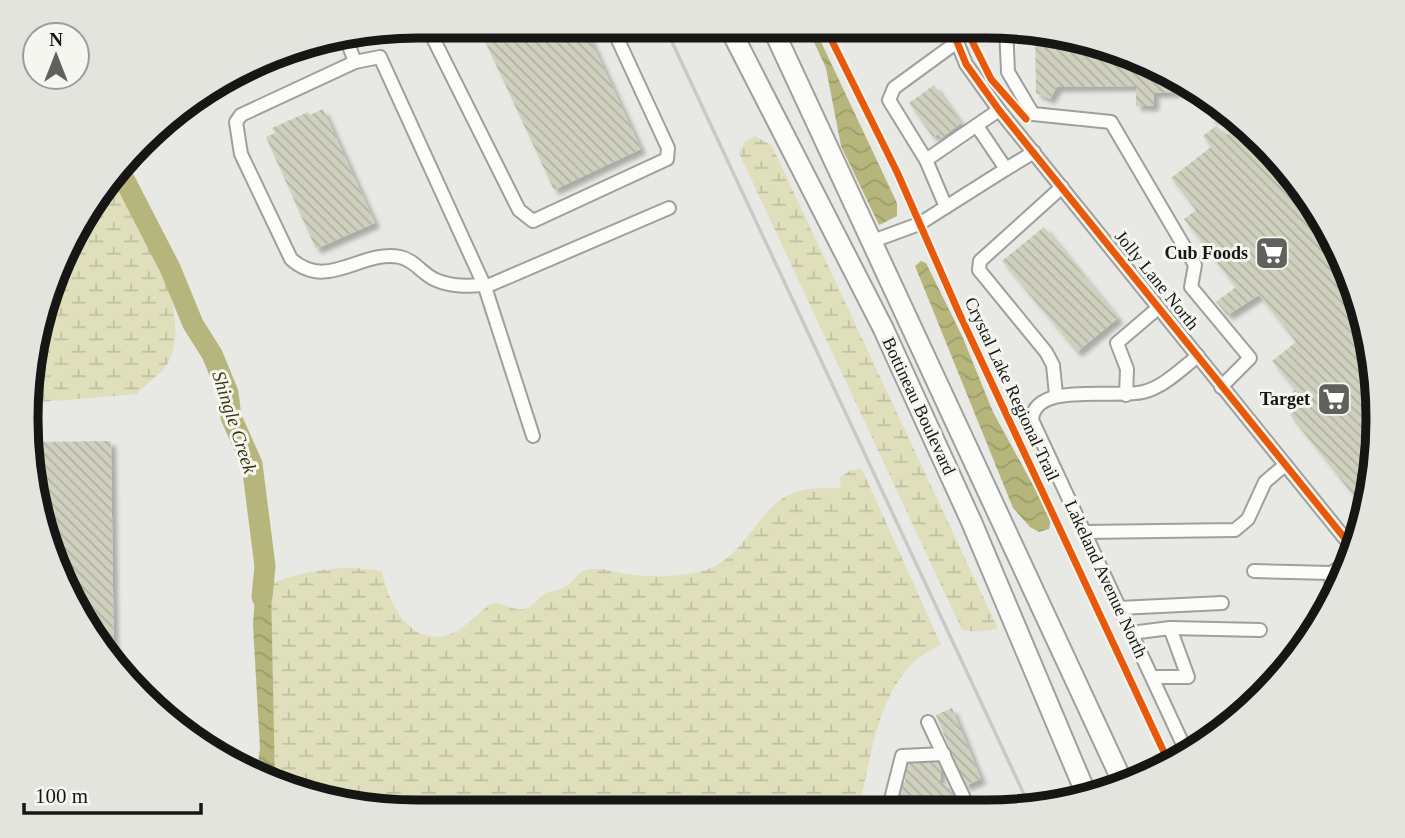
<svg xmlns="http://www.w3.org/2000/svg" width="1405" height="838" font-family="Georgia,serif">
<defs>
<pattern id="wetland-marsh" width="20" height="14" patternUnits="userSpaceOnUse" patternTransform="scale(1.75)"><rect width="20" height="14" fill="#dfdfbc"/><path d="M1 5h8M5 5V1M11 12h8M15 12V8" fill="none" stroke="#bfbfa1"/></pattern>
<pattern id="water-waves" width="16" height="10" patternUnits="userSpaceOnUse" patternTransform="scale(1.75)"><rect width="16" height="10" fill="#b6b67c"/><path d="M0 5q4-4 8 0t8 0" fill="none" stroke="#9c9c6a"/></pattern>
<pattern id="building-back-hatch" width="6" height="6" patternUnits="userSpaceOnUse" patternTransform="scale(1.75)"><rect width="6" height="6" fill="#d0d0bf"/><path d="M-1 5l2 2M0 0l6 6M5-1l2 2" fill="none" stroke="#b2b2a3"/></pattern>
<filter id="shadow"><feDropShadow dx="5" dy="5" stdDeviation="2" flood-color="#0004"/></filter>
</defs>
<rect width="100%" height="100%" fill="#e8e8e4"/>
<g fill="url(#wetland-marsh)">
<path d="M755 136 772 146 998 629 976 632 962 630 739 153 745 141Z"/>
<path d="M112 180C141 222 192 306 170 359 165 371 146 384 137 394L29 403 47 293 93 200Z"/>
<path d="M862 469 941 645C878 670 873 753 858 811H393L292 791 275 782 271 583C308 570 343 564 382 571 388 605 413 652 455 632 468 625 477 614 488 606 501 598 511 612 524 609 534 606 537 599 545 594 551 590 559 591 565 587 573 583 577 572 585 570 600 566 612 572 627 574 651 578 688 577 711 568 743 554 756 517 783 498 799 487 823 488 841 488L839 478 851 470Z"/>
</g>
<g fill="url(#water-waves)">
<path d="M807 27H814L897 203V216L879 225 841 146 826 68Z"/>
<path d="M921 261 926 263 963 338 993 412 1051 518 1049 529 1039 532 1030 527 1013 508 915 266Z"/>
<path d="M268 566 271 583 275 782 257 772 260 748 253 625 256 581Z"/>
</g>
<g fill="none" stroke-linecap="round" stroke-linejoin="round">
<path stroke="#b6b67c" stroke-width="21" d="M120 171 170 268 193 324 212 354 228 393 231 417 252 464 265 566 262 597"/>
</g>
<g fill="url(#building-back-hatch)" filter="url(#shadow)">
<path d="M478 26H584L641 149 554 190Z"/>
<path d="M1035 32 1113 47 1201 91 1154 93V106H1136V86L1057 87 1050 99 1036 93Z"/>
<path d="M934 85 961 123 941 138 938 134 933 137 909 103Z"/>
<path d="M1210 99 1216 105 1235 123 1227 129 1218 119H1211Z"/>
<path d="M323 109 375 223 316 249 266 137 275 133 272 128 308 112 310 115Z"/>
<path d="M1216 126 1226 135 1238 126 1313 201 1371 343V496L1365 510 1290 415 1302 405 1292 393 1295 390 1272 361 1296 342 1259 295 1228 315 1216 302 1236 287 1184 219 1196 210 1171 178 1211 147 1203 136Z"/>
<path d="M1044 227 1118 318 1077 352 1002 261Z"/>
<path d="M111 441 114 664 107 658 47 546 30 442Z"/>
<path d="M952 708 981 779 965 786 936 715Z"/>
<path d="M906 762H941L940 783H947V790H952V798H899V782H905Z"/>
</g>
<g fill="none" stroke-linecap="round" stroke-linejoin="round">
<g stroke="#9f9f9d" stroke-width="16">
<g id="minor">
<path d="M427 26 519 210 533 221 667 159 668 148 612 27"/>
<path d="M951 27 966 64 999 110 1351 546"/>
<path d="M1006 27 1008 72 1033 114 1111 122 1195 265 1191 287 1250 358 1221 387"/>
<path d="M346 38 355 62 241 115 236 122 241 154 291 259C328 292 361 249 400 257 415 260 423 275 436 280 452 287 468 286 484 285"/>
<path d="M355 62 380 57 485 287 533 436"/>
<path d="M926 160 999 110"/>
<path d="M1006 169 1034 152"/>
<path d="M946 207 926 160 889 100 894 88 957 42"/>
<path d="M873 241 919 224 1006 169 977 126"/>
<path d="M485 287 669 208"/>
<path d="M1056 395 1053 365 1046 352 979 270 980 261 1062 187"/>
<path d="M1126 395 1127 369 1117 343 1158 308"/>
<path d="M1084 532 1235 530 1248 519 1265 482 1285 465"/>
<path d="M1254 571 1331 573 1342 566"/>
<path d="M1331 573 1332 591"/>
<path d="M1119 608 1222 603"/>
<path d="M1170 628 1260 630"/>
<path d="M1131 633 1170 628 1188 677H1152"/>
<path d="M928 722 970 811"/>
<path d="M1229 725V720H1236"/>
<path d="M1188 755 1032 420C1034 381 1114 399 1143 392 1164 387 1181 369 1198 356"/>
<path d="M890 803 967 804"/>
<path d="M888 811 902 756 944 754"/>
</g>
</g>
<g stroke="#9f9f9d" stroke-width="23">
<g id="highway">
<path d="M729 27 883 328 972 523 1087 796"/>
<path d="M772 27 1124 785"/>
</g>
</g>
<use href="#minor" stroke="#fcfcfb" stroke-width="12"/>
<use href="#highway" stroke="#fcfcfb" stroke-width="19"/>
<path stroke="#c9c9c7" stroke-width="3.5" d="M665 27 1030 807"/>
<g stroke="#f6f6f1" stroke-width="11">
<g id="cycleway">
<path d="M825 27 897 172 959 313 1170 765"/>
<path d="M951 27 966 64 999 110 1351 546"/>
<path d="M965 27 991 79 1026 119"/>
</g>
</g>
<use href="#cycleway" stroke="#e8590c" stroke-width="7"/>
</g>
<defs>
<g id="supermarket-square" transform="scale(1.75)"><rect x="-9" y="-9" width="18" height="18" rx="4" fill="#60605d" stroke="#f6f6f1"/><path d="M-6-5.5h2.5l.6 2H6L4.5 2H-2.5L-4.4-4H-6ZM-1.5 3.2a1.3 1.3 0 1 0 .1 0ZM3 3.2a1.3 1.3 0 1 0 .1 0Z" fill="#fff"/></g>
</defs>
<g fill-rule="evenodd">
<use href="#supermarket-square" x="1272" y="253"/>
<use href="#supermarket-square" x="1334" y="399"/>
</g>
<g text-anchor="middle" stroke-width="6" stroke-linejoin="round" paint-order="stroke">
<g font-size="18" font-weight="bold" fill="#161614" stroke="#f6f6f1" text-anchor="end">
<text x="1248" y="259">Cub Foods</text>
<text x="1310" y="405">Target</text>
</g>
<g font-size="18" fill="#161614" stroke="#f6f6f1">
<text transform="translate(1157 280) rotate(51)" y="6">Jolly Lane North</text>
<text transform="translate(1012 389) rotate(65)" y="6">Crystal Lake Regional Trail</text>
<text transform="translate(919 406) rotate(65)" y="6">Bottineau Boulevard</text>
<text transform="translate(1106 579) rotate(65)" y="6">Lakeland Avenue North</text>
</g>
<g font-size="19" font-style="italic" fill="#363613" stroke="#f6f6f1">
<text transform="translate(235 422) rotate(72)" y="7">Shingle Creek</text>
</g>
</g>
<path d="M0 0H1405V838H0ZM418 38H986A380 380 0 0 1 1366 418V420A380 380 0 0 1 986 800H418A380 380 0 0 1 38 420V418A380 380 0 0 1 418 38Z" fill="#e4e4df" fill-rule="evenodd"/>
<path fill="none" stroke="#161614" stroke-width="9" d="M418 38H986A380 380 0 0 1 1366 418V420A380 380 0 0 1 986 800H418A380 380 0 0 1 38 420V418A380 380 0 0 1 418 38Z"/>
<g transform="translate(56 56)"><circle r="33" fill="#f6f6f1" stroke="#9c9c99" stroke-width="2"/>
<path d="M0-5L12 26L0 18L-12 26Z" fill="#60605d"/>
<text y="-10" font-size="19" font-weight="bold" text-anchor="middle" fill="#161614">N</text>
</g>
<path d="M24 803v10h177v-10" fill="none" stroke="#161614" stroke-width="3.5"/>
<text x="35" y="803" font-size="21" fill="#161614" stroke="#f6f6f1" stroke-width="5" paint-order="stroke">100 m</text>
</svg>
